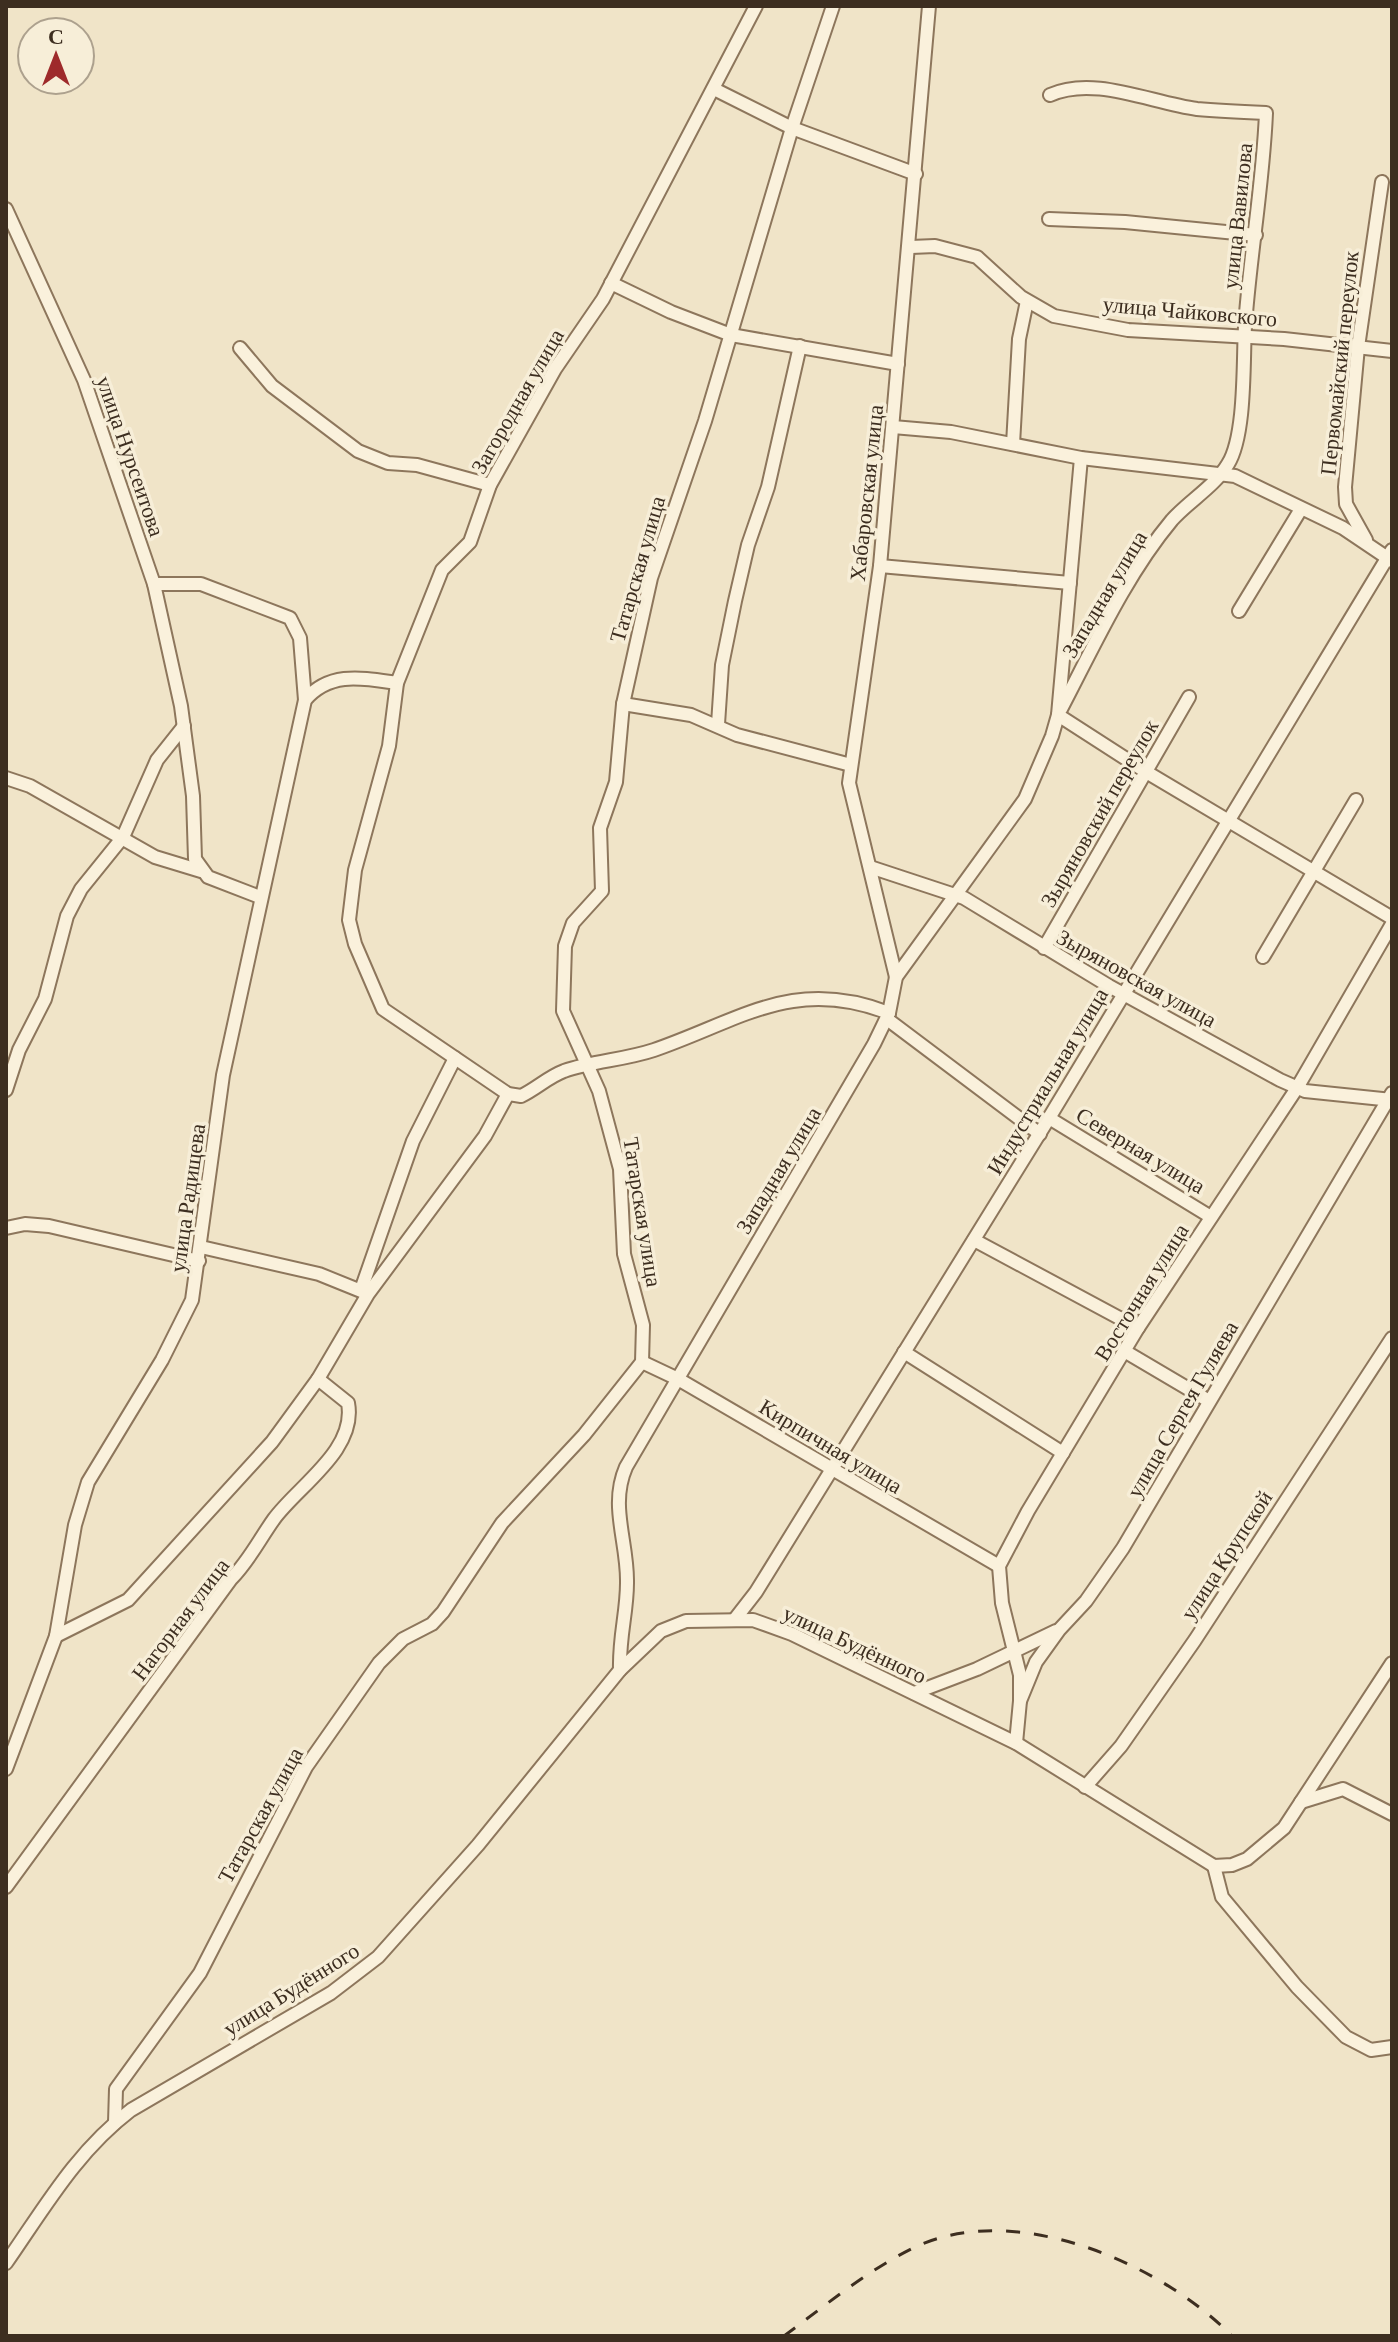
<svg xmlns="http://www.w3.org/2000/svg" width="1398" height="2342" font-family="'Crimson Pro',serif">
<rect width="100%" height="100%" fill="#f0e4c8"/>
<g fill="none" stroke-linecap="round" stroke-linejoin="round">
<g stroke="#8d765c" stroke-width="16">
<g id="minor">
<path d="M756 6 603 299 555 369 490 485 470 542 442 570 397 683 389 746 355 870 349 920 355 944 383 1009 508 1094 521 1096C536 1089 548 1077 564 1071 593 1061 624 1060 654 1050 741 1020 794 976 889 1013"/>
<path d="M714 89 792 128 916 174"/>
<path d="M1050 95C1094 75 1151 103 1197 109 1220 111 1243 112 1266 113 1263 185 1250 255 1245 326 1243 361 1246 435 1228 464 1215 486 1189 501 1172 520 1126 575 1094 646 1061 709"/>
<path d="M6 209 84 380 154 584 181 706 193 796 195 859 208 877 260 897"/>
<path d="M1049 219 1125 222 1256 235"/>
<path d="M911 247 935 246 977 257 1021 297 1054 316 1128 330 1284 339 1392 351"/>
<path d="M611 283 671 312 731 335 898 364"/>
<path d="M240 348 272 386 358 451 388 463 417 465 490 485"/>
<path d="M893 427 951 432 1081 458 1235 476 1343 528 1392 561"/>
<path d="M1013 444 1019 339 1027 301"/>
<path d="M1366 540 1346 504 1345 487 1358 347 1382 182"/>
<path d="M880 566 1070 583"/>
<path d="M154 584H201L290 618 300 638 305 700"/>
<path d="M1239 611 1301 509"/>
<path d="M623 704 691 715 737 735 851 765"/>
<path d="M1058 715 1148 773 1392 918"/>
<path d="M718 724 722 665 735 601 748 545 768 487 800 346"/>
<path d="M6 778 30 786 155 857 201 871"/>
<path d="M870 867 964 898 1109 986 1280 1080 1305 1091 1392 1100"/>
<path d="M1044 948 1189 697"/>
<path d="M1263 957 1356 800"/>
<path d="M896 977 849 783 880 566 929 6"/>
<path d="M887 1019 1040 1134"/>
<path d="M6 1090 19 1050 45 999 67 916 81 889 123 837 157 760 184 726"/>
<path d="M1049 1118 1211 1217"/>
<path d="M6 1228 25 1224 49 1226 199 1261"/>
<path d="M974 1240 1138 1328"/>
<path d="M201 1247 319 1274 366 1293"/>
<path d="M361 1290 413 1141 455 1058"/>
<path d="M904 1352 1063 1453"/>
<path d="M1126 1352 1209 1401"/>
<path d="M642 1362 678 1379 999 1566"/>
<path d="M735 1619 756 1592 1049 1118 1392 550"/>
<path d="M56 1636 128 1600 272 1442 318 1379 368 1294 485 1136 508 1094"/>
<path d="M620 1670C619 1636 627 1613 627 1583 628 1542 609 1506 626 1467L874 1044 889 1013 896 977 1025 799 1052 736 1058 715 1081 458"/>
<path d="M914 1693 977 1669 1056 1631"/>
<path d="M1020 1701V1675L1002 1603 999 1566 1028 1511 1138 1328 1297 1088 1392 924"/>
<path d="M1016 1743 1020 1701 1036 1662 1059 1630 1086 1601 1123 1548 1392 1093"/>
<path d="M6 1769 56 1636 75 1525 88 1482 162 1360 192 1300 223 1075 305 700C330 671 362 678 397 683"/>
<path d="M1085 1787 1121 1746 1195 1640 1392 1338"/>
<path d="M1301 1802 1343 1789 1392 1814"/>
<path d="M1214 1866 1222 1897 1297 1987 1346 2037 1371 2050 1392 2047"/>
<path d="M6 1887 231 1579C249 1561 259 1540 274 1519 298 1486 357 1450 348 1403L318 1379"/>
<path d="M115 2123 116 2089 200 1973 306 1767 379 1663 403 1639 432 1624 443 1612 502 1523 584 1435 642 1362 643 1325 624 1254 620 1169 599 1091 563 1011 565 946 573 923 602 891 600 828 616 782 623 704 651 578 705 421 792 128 833 6"/>
<path d="M6 2263C45 2207 76 2152 131 2110L331 1993 378 1957 478 1845 620 1670 661 1631 686 1621 753 1620 792 1634 1016 1743 1214 1866 1232 1865 1247 1859 1284 1828 1392 1663"/>
</g>
</g>
<use href="#minor" stroke="#faf1dc" stroke-width="12"/>
<path stroke="#3d2e20" stroke-width="3" stroke-dasharray="14 14" stroke-linecap="butt" d="M784 2336C826 2305 868 2270 915 2247 1016 2200 1160 2263 1232 2336"/>
</g>
<g text-anchor="middle" stroke-width="7" stroke-linejoin="round" paint-order="stroke">
<g font-size="22" fill="#3d2e20" stroke="#f7eed8">
<text transform="translate(1237 216) rotate(-84)" y="8">улица Вавилова</text>
<text transform="translate(1190 311) rotate(5)" y="8">улица Чайковского</text>
<text transform="translate(1339 363) rotate(-84)" y="8">Первомайский переулок</text>
<text transform="translate(517 401) rotate(-60)" y="8">Загородная улица</text>
<text transform="translate(131 456) rotate(71)" y="8">улица Нурсеитова</text>
<text transform="translate(866 493) rotate(-84)" y="8">Хабаровская улица</text>
<text transform="translate(637 569) rotate(-74)" y="8">Татарская улица</text>
<text transform="translate(1104 594) rotate(-59)" y="8">Западная улица</text>
<text transform="translate(1099 813) rotate(-60)" y="8">Зыряновский переулок</text>
<text transform="translate(1137 978) rotate(29)" y="8">Зыряновская улица</text>
<text transform="translate(1047 1081) rotate(-59)" y="8">Индустриальная улица</text>
<text transform="translate(1141 1150) rotate(31)" y="8">Северная улица</text>
<text transform="translate(778 1170) rotate(-59)" y="8">Западная улица</text>
<text transform="translate(187 1198) rotate(-82)" y="8">улица Радищева</text>
<text transform="translate(643 1212) rotate(81)" y="8">Татарская улица</text>
<text transform="translate(1141 1292) rotate(-58)" y="8">Восточная улица</text>
<text transform="translate(1182 1409) rotate(-60)" y="8">улица Сергея Гуляева</text>
<text transform="translate(831 1446) rotate(31)" y="8">Кирпичная улица</text>
<text transform="translate(1226 1555) rotate(-57)" y="8">улица Крупской</text>
<text transform="translate(180 1619) rotate(-53)" y="8">Нагорная улица</text>
<text transform="translate(855 1644) rotate(25)" y="8">улица Будённого</text>
<text transform="translate(260 1815) rotate(-61)" y="8">Татарская улица</text>
<text transform="translate(291 1989) rotate(-32)" y="8">улица Будённого</text>
</g>
</g>
<rect width="1398" height="2342" fill="none" stroke="#3d2e20" stroke-width="16"/>
<g transform="translate(56 56)"><circle r="38" fill="#f7eed8" stroke="#ada18e" stroke-width="2"/>
<path d="M0-6L14 30L0 20L-14 30Z" fill="#9e2a2b"/>
<text y="-12" font-size="22" font-weight="bold" text-anchor="middle" fill="#3d2e20">С</text>
</g>
</svg>
